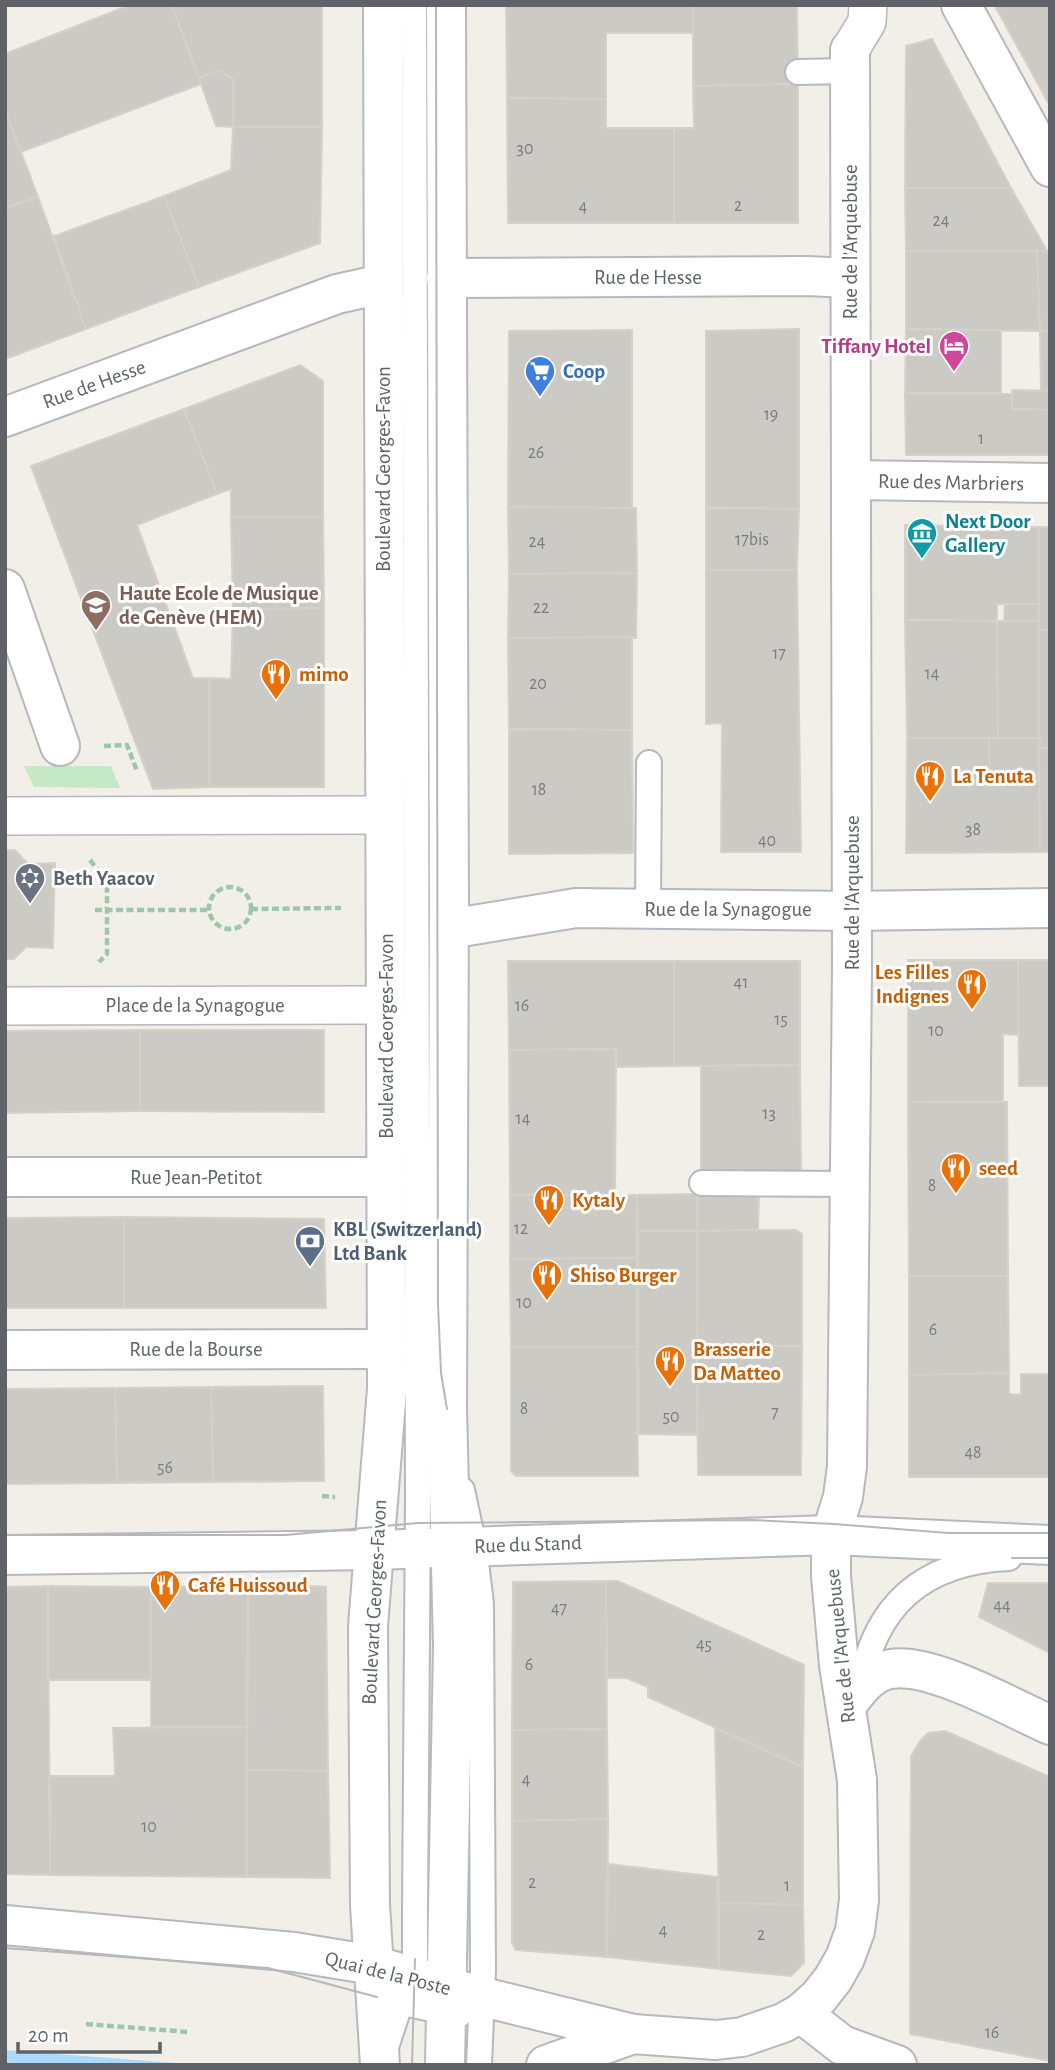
<svg xmlns="http://www.w3.org/2000/svg" width="1055" height="2070" font-family="'Alegreya Sans',sans-serif">
<rect width="100%" height="100%" fill="#f1efe8"/>
<path fill="#c5e8c5" d="M24 766H111L120 788 34 787Z"/>
<path fill="#aadaff" d="M5 2050 202 2065H5Z"/>
<g fill="#cccac5" stroke="#d6d1c6" stroke-width="2">
<path d="M130 5H172L201 84 21 152 5 110V54Z"/>
<path d="M172 5H322V127H233V79L219 70 199 78Z"/>
<path d="M506 5H693V33H606V99L507 98Z"/>
<path d="M693 5H797L798 84 693 86Z"/>
<path d="M1050 5V106L995 6Z"/>
<path d="M932 39 1011 188H905L906 46Z"/>
<path d="M219 70 233 79V127L216 126 199 78Z"/>
<path d="M798 84V223H674V128H694L693 86Z"/>
<path d="M507 98 606 99V128H674V223H508Z"/>
<path d="M5 110 38 197 5 208Z"/>
<path d="M233 127H322L320 243 199 287 164 196 231 170Z"/>
<path d="M905 188H1011L1047 251H906Z"/>
<path d="M164 196 199 287 86 329 54 236Z"/>
<path d="M38 197 86 329 5 359V208Z"/>
<path d="M906 251H1037L1040 331 906 329Z"/>
<path d="M1037 251H1047L1050 257V331H1040Z"/>
<path d="M799 329V509L706 508V331Z"/>
<path d="M906 329 1001 330V393H905Z"/>
<path d="M632 330V508L508 507 509 331Z"/>
<path d="M1040 331H1050V391L1041 390Z"/>
<path d="M300 365 323 381V517H231V489L217 494 184 409Z"/>
<path d="M1012 390 1050 391V410L1012 409Z"/>
<path d="M905 393 1012 394V409L1050 410V455H906Z"/>
<path d="M184 409 217 494 137 525 193 678H209V787L153 789 31 466Z"/>
<path d="M508 507 636 508 637 573 509 574Z"/>
<path d="M706 508 799 509 797 570H706Z"/>
<path d="M231 517H323L324 608 233 610Z"/>
<path d="M905 525 1039 527V604H997V621L905 620Z"/>
<rect x="1039" y="527" width="11" height="103"/>
<path d="M706 570H797L801 852H721L722 723 706 724Z"/>
<path d="M637 573 636 638H508L509 574Z"/>
<path d="M1005 604H1039V621H1004Z"/>
<path d="M324 608V787H209V678L231 679 233 610Z"/>
<path d="M905 620 997 621 998 738H907Z"/>
<path d="M997 621H1039L1040 738H998Z"/>
<rect x="1039" y="630" width="11" height="118"/>
<path d="M632 637V730L509 729 508 638Z"/>
<path d="M509 729 632 730 633 853 509 854Z"/>
<path d="M907 738H989L990 775H1040V852L906 853Z"/>
<path d="M989 738H1040V775H990Z"/>
<path d="M1039 748H1050V852H1040Z"/>
<path d="M5 850H15L28 864 55 863 53 948 26 947 14 959H5Z"/>
<path d="M908 960H1018L1019 1035 1003 1034V1101L908 1102Z"/>
<path d="M1018 960H1050V1086H1019Z"/>
<path d="M508 961H674V1066L616 1067V1049L509 1050Z"/>
<path d="M674 961H800V1065L674 1066Z"/>
<path d="M140 1030H324V1112L140 1111Z"/>
<path d="M140 1030V1111L5 1113V1031Z"/>
<path d="M616 1049 615 1195H510L509 1050Z"/>
<path d="M800 1065 801 1171H701V1066Z"/>
<path d="M908 1102H1007L1008 1276H909Z"/>
<path d="M697 1194V1231H638L637 1195Z"/>
<path d="M697 1194 759 1195 758 1230 697 1231Z"/>
<path d="M510 1195H637V1258L510 1259Z"/>
<path d="M124 1217 324 1219 326 1308H124Z"/>
<path d="M124 1217V1308H6V1218Z"/>
<path d="M758 1230H796L802 1234V1346L697 1347V1231Z"/>
<path d="M638 1231H697L698 1435 638 1434Z"/>
<path d="M637 1258V1347H511L510 1259Z"/>
<path d="M909 1276H1008L1009 1373 909 1375Z"/>
<path d="M802 1346 801 1475H698L697 1347Z"/>
<path d="M511 1347H637L638 1476H516L511 1471Z"/>
<path d="M1009 1373V1394L1021 1395V1374H1049V1477H909V1375Z"/>
<path d="M323 1386 324 1481 213 1482 211 1387Z"/>
<path d="M211 1387 213 1482 117 1483 115 1388Z"/>
<path d="M115 1388 117 1483 5 1484V1389Z"/>
<path d="M606 1581 607 1729 512 1730 513 1582Z"/>
<path d="M606 1581H618L804 1665 803 1767 648 1697V1687L626 1678H607Z"/>
<path d="M988 1583H1050V1653L979 1617Z"/>
<path d="M297 1585 326 1587 328 1771 247 1770 248 1586Z"/>
<path d="M48 1586 50 1875 5 1874V1587Z"/>
<path d="M48 1586 151 1587V1680H48Z"/>
<path d="M248 1586 247 1727H151V1587Z"/>
<path d="M247 1727V1877L50 1875V1776H115L113 1728Z"/>
<path d="M715 1728 803 1767V1905L719 1903Z"/>
<path d="M607 1729 608 1819 512 1821V1730Z"/>
<path d="M945 1731 1050 1777V2061L910 2034 911 1756 920 1741 928 1733Z"/>
<path d="M247 1770 328 1771 330 1878 247 1877Z"/>
<path d="M608 1819 607 1957 516 1950 512 1943V1821Z"/>
<path d="M608 1864 717 1877 719 1969 607 1957Z"/>
<path d="M719 1903 803 1905 804 1963 791 1976 719 1969Z"/>
</g>
<g fill="none" stroke-linecap="round" stroke-linejoin="round">
<g stroke="#b5b8bc" stroke-width="28">
<g id="service">
<path d="M798 72 850 71"/>
<path d="M648 909 649 763"/>
<path d="M702 1183 850 1184"/>
<path d="M462 1490 474 1546 481 1604 483 1970 479 2065"/>
<path d="M860 1689C874 1604 924 1562 1009 1558"/>
<path d="M385 1999 459 2015"/>
<path d="M387 2044 415 1959V1911L418 1501 414 5"/>
</g>
</g>
<g stroke="#b5b8bc" stroke-width="40">
<g id="pedestrian">
<path d="M850 50 867 22 868 5"/>
<path d="M5 816 385 815"/>
<path d="M5 1006 386 1005"/>
</g>
</g>
<g stroke="#b5b8bc" stroke-width="42">
<g id="minor">
<path d="M961 5 1050 167"/>
<path d="M446 278 807 276 850 278"/>
<path d="M5 417 337 294 382 284"/>
<path d="M852 480 1050 483"/>
<path d="M5 589 60 746"/>
<path d="M449 929 576 908 852 911 1050 908"/>
<path d="M5 1177H387"/>
<path d="M5 1350 387 1349"/>
<path d="M5 1555 374 1550 831 1535 1050 1545"/>
<path d="M846 1706C858 1690 870 1672 891 1669 931 1662 1012 1708 1050 1725"/>
<path d="M5 1925 294 1952 373 1965 483 1997 633 2034 716 2040 742 2037 783 2023 801 2013 819 1997 833 1979 845 1958 855 1931 859 1900 857 1780 839 1665 831 1576V1535L843 1497 847 1466 852 968 850 50"/>
<path d="M801 2013 842 2045 897 2065"/>
<path d="M546 2065 633 2034"/>
</g>
</g>
<g stroke="#b6babf" stroke-width="42">
<g id="secondary">
<path d="M380 2065 370 1905 368 1626 387 1389 383 5"/>
<path d="M445 2065 453 1646 447 1409 449 907 446 5"/>
</g>
</g>
<g stroke="#9cc7a9" stroke-width="4.5" stroke-dasharray="7 3.5" stroke-linecap="butt">
<path d="M104 746 127 745 137 771"/>
<path d="M90 860 107 882V954L99 962"/>
<circle cx="230" cy="908" r="21"/>
<path d="M251 909 341 908"/>
<path d="M95 910H208"/>
<path d="M322 1496 335 1497"/>
<path d="M86 2024 188 2032"/>
</g>
<use href="#service" stroke="#fff" stroke-width="24"/>
<use href="#pedestrian" stroke="#fff" stroke-width="37"/>
<use href="#minor" stroke="#fff" stroke-width="38"/>
<use href="#secondary" stroke="#fff" stroke-width="38"/>
<g stroke="#b6b7b8" stroke-width="2">
<path d="M436 5 438 1304 441 1373 447 1409"/>
<path d="M5 1535H285L418 1523 752 1520 834 1524 948 1533H1050"/>
<path d="M1012 1558H1050"/>
<path d="M5 1948 268 1968 377 1997"/>
<path d="M412 2065 415 1959"/>
</g>
</g>
<defs>
<g id="hotel-pin" transform="scale(1.575)"><path d="M0 17L-7.5 6A9.5 9.5 0 1 1 7.5 6Z" fill="#d1479c" stroke="#fff"/><path d="M-6-4.5h1.5V1H6V5H4.5V3h-9V5H-6ZM-4 0a1.8 1.8 0 1 1 3.6 0ZM.5 0V-2.5h3Q6-2.5 6 0Z" fill="#fff"/></g>
<g id="supermarket-pin" transform="scale(1.575)"><path d="M0 17L-7.5 6A9.5 9.5 0 1 1 7.5 6Z" fill="#3f7fe0" stroke="#fff"/><path d="M-6-5.5h2.5l.6 2H6L4.5 2H-2.5L-4.4-4H-6ZM-1.5 3.2a1.3 1.3 0 1 0 .1 0ZM3 3.2a1.3 1.3 0 1 0 .1 0Z" fill="#fff"/></g>
<g id="museum-pin" transform="scale(1.575)"><path d="M0 17L-7.5 6A9.5 9.5 0 1 1 7.5 6Z" fill="#0f9aa8" stroke="#fff"/><path d="M0-6L6-3V-2H-6V-3ZM-5-1h2V3h-2ZM-1-1h2V3h-2ZM3-1h2V3H3ZM-6 4H6V6H-6Z" fill="#fff"/></g>
<g id="university-pin" transform="scale(1.575)"><path d="M0 17L-7.5 6A9.5 9.5 0 1 1 7.5 6Z" fill="#8d6e63" stroke="#fff"/><path d="M0-5L7-2L0 1L-7-2ZM-4 1L0 2.5L4 1V4Q0 6-4 4Z" fill="#fff"/></g>
<g id="restaurant-pin" transform="scale(1.575)"><path d="M0 17L-7.5 6A9.5 9.5 0 1 1 7.5 6Z" fill="#e8710a" stroke="#fff"/><path d="M-5-6h1v4h1v-4h1v4h1v-4h1v5L-1.5 .5V6h-2V.5L-5-1ZM5-6V6H3V1.5H1.5Q1.5-4 5-6Z" fill="#fff"/></g>
<g id="synagogue-pin" transform="scale(1.575)"><path d="M0 17L-7.5 6A9.5 9.5 0 1 1 7.5 6Z" fill="#6b7280" stroke="#fff"/><path d="M0-6.5L5.6 3.2H-5.6ZM0 6.5L5.6-3.2H-5.6Z" fill="#fff"/></g>
<g id="bank-pin" transform="scale(1.575)"><path d="M0 17L-7.5 6A9.5 9.5 0 1 1 7.5 6Z" fill="#5c6f8a" stroke="#fff"/><path d="M-6-4H6V4H-6ZM0-2.3a2.3 2.3 0 1 0 0 4.6a2.3 2.3 0 1 0 0-4.6Z" fill="#fff"/></g>
</defs>
<g fill-rule="evenodd">
<use href="#hotel-pin" x="954" y="346"/>
<use href="#supermarket-pin" x="540" y="371"/>
<use href="#museum-pin" x="922" y="533"/>
<use href="#university-pin" x="96" y="605"/>
<use href="#restaurant-pin" x="276" y="674"/>
<use href="#restaurant-pin" x="930" y="776"/>
<use href="#synagogue-pin" x="30" y="878"/>
<use href="#restaurant-pin" x="972" y="984"/>
<use href="#restaurant-pin" x="956" y="1168"/>
<use href="#restaurant-pin" x="549" y="1200"/>
<use href="#bank-pin" x="310" y="1241"/>
<use href="#restaurant-pin" x="547" y="1275"/>
<use href="#restaurant-pin" x="670" y="1361"/>
<use href="#restaurant-pin" x="165" y="1585"/>
</g>
<g text-anchor="middle" stroke-width="6" stroke-linejoin="round" paint-order="stroke">
<g font-size="18" fill="#7a7d7f">
<text x="525" y="154">30</text>
<text x="738" y="211">2</text>
<text x="583" y="212">4</text>
<text x="941" y="226">24</text>
<text x="771" y="420">19</text>
<text x="981" y="444">1</text>
<text x="536" y="458">26</text>
<text x="752" y="545">17bis</text>
<text x="537" y="547">24</text>
<text x="541" y="613">22</text>
<text x="779" y="659">17</text>
<text x="932" y="679">14</text>
<text x="538" y="689">20</text>
<text x="539" y="795">18</text>
<text x="973" y="835">38</text>
<text x="767" y="846">40</text>
<text x="741" y="988">41</text>
<text x="522" y="1011">16</text>
<text x="781" y="1025">15</text>
<text x="936" y="1036">10</text>
<text x="769" y="1119">13</text>
<text x="523" y="1124">14</text>
<text x="932" y="1191">8</text>
<text x="521" y="1234">12</text>
<text x="524" y="1308">10</text>
<text x="933" y="1335">6</text>
<text x="524" y="1414">8</text>
<text x="775" y="1418">7</text>
<text x="671" y="1422">50</text>
<text x="973" y="1458">48</text>
<text x="165" y="1473">56</text>
<text x="1002" y="1611">44</text>
<text x="559" y="1614">47</text>
<text x="704" y="1650">45</text>
<text x="529" y="1670">6</text>
<text x="526" y="1785">4</text>
<text x="149" y="1832">10</text>
<text x="532" y="1888">2</text>
<text x="787" y="1891">1</text>
<text x="663" y="1936">4</text>
<text x="761" y="1940">2</text>
<text x="992" y="2038">16</text>
</g>
<g font-size="21" fill="#5f6368" stroke="#fff">
<text transform="translate(850 242) rotate(-90)" y="7">Rue de l'Arquebuse</text>
<text x="648" y="284">Rue de Hesse</text>
<text transform="translate(94 384) rotate(-20)" y="7">Rue de Hesse</text>
<text transform="translate(383 469) rotate(-90)" y="7">Boulevard Georges-Favon</text>
<text transform="translate(951 482) rotate(1)" y="7">Rue des Marbriers</text>
<text transform="translate(852 893) rotate(-90)" y="7">Rue de l'Arquebuse</text>
<text x="728" y="916">Rue de la Synagogue</text>
<text x="195" y="1012">Place de la Synagogue</text>
<text transform="translate(386 1036) rotate(-90)" y="7">Boulevard Georges-Favon</text>
<text x="196" y="1184">Rue Jean-Petitot</text>
<text x="196" y="1356">Rue de la Bourse</text>
<text transform="translate(528 1544) rotate(-2)" y="7">Rue du Stand</text>
<text transform="translate(374 1602) rotate(-87)" y="7">Boulevard Georges-Favon</text>
<text transform="translate(840 1646) rotate(-96)" y="7">Rue de l'Arquebuse</text>
<text transform="translate(388 1973) rotate(14)" y="7">Quai de la Poste</text>
</g>
<g font-size="21" font-weight="bold" fill="#b23c85" stroke="#fff" text-anchor="end">
<text x="931" y="353">Tiffany Hotel</text>
</g>
<g font-size="21" font-weight="bold" fill="#366cbe" stroke="#fff" text-anchor="start">
<text x="563" y="378">Coop</text>
</g>
<g font-size="21" font-weight="bold" fill="#0d838f" stroke="#fff" text-anchor="start">
<text x="945" y="528">Next Door<tspan x="945" dy="24">Gallery</tspan></text>
</g>
<g font-size="21" font-weight="bold" fill="#785e54" stroke="#fff" text-anchor="start">
<text x="119" y="600">Haute Ecole de Musique<tspan x="119" dy="24">de Genève (HEM)</tspan></text>
</g>
<g font-size="21" font-weight="bold" fill="#c56008" stroke="#fff" text-anchor="start">
<text x="299" y="681">mimo</text>
<text x="953" y="783">La Tenuta</text>
<text x="949" y="979" text-anchor="end">Les Filles<tspan x="949" dy="24">Indignes</tspan></text>
<text x="979" y="1175">seed</text>
<text x="572" y="1207">Kytaly</text>
<text x="570" y="1282">Shiso Burger</text>
<text x="693" y="1356">Brasserie<tspan x="693" dy="24">Da Matteo</tspan></text>
<text x="188" y="1592">Café Huissoud</text>
</g>
<g font-size="21" font-weight="bold" fill="#5b616d" stroke="#fff" text-anchor="start">
<text x="53" y="885">Beth Yaacov</text>
</g>
<g font-size="21" font-weight="bold" fill="#4e5e75" stroke="#fff" text-anchor="start">
<text x="333" y="1236">KBL (Switzerland)<tspan x="333" dy="24">Ltd Bank</tspan></text>
</g>
</g>
<rect width="1055" height="2070" fill="none" stroke="#5f6368" stroke-width="14"/>
<path d="M18 2042v10h142v-10" fill="none" stroke="#5f6368" stroke-width="3.5"/>
<text x="28" y="2042" font-size="21" fill="#5f6368" stroke="#ffffff" stroke-width="5" paint-order="stroke">20 m</text>
</svg>
